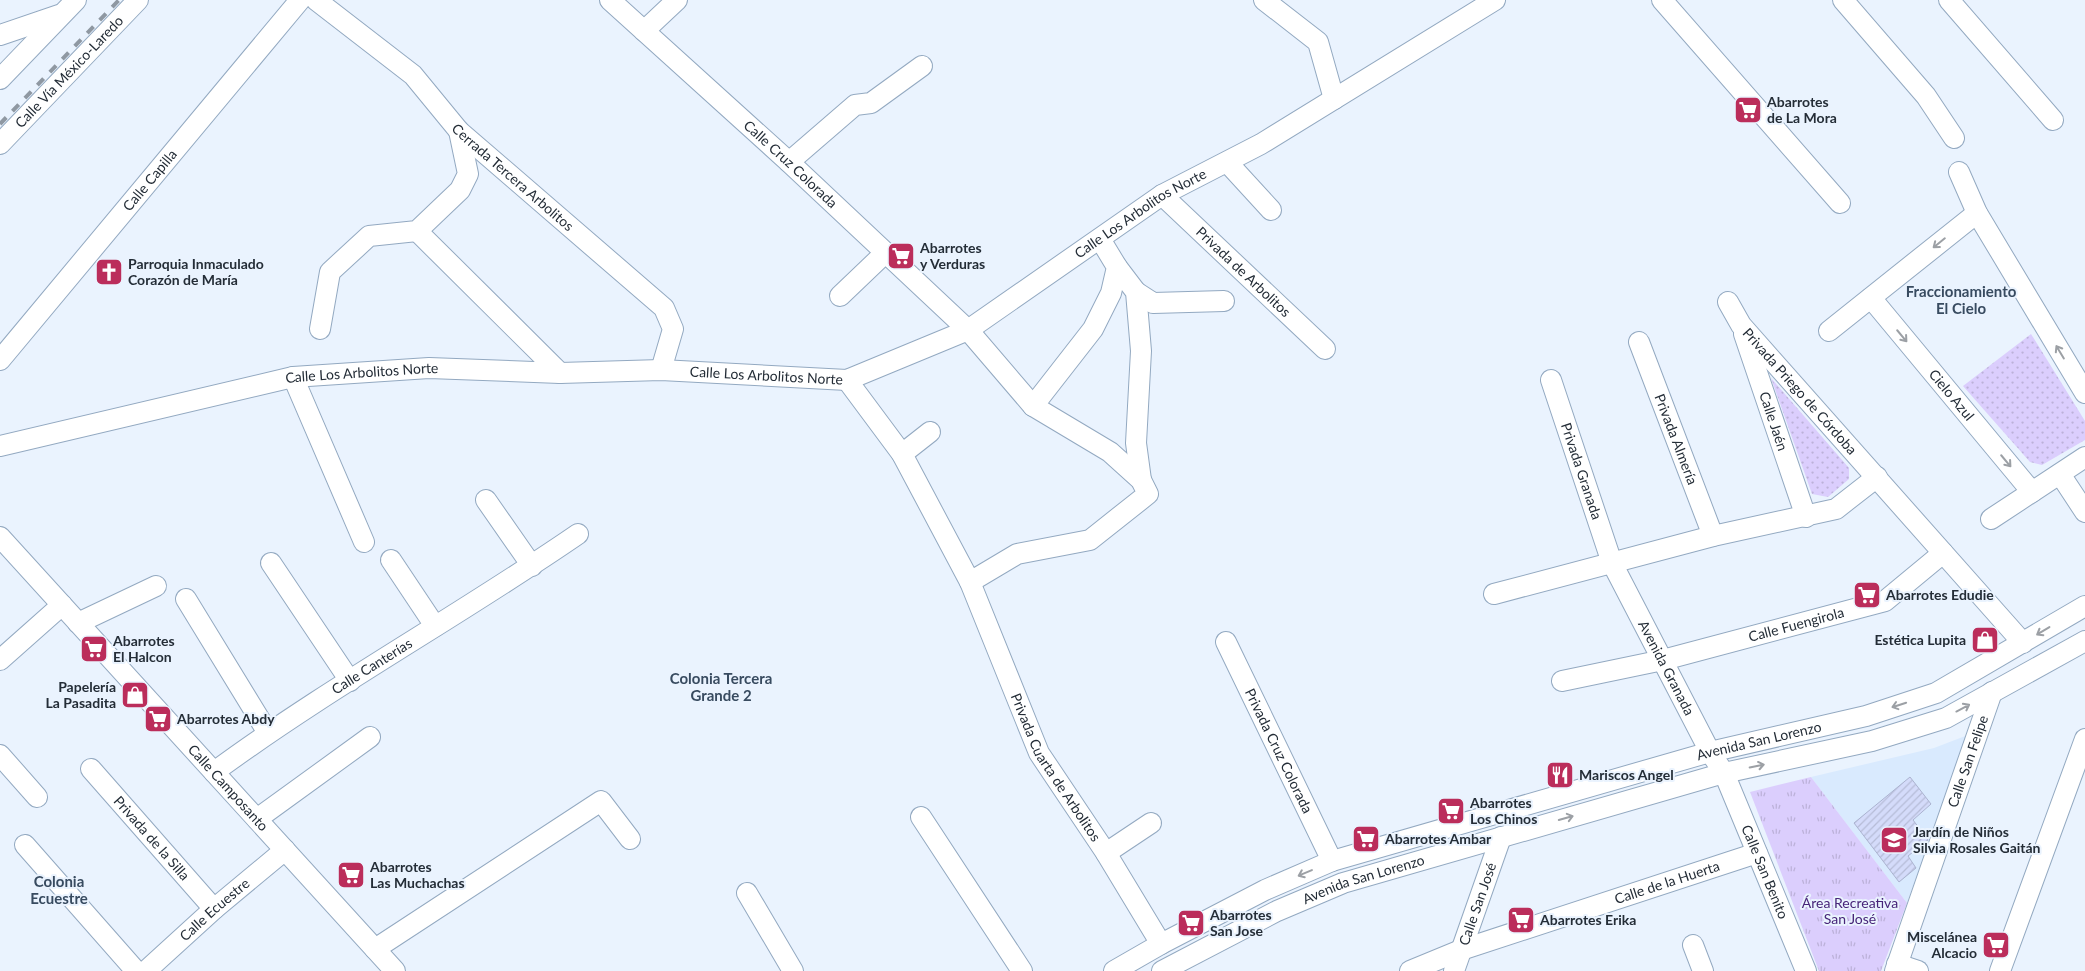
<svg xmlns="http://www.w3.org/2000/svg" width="2085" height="971" font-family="Lato,sans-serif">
<defs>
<pattern id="park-tufts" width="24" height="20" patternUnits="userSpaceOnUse" patternTransform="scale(1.25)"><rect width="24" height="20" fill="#dbcefd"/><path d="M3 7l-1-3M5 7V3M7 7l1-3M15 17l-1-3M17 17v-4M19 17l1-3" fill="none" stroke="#bcb1d9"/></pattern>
<pattern id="garden-dots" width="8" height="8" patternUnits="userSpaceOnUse" patternTransform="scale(1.25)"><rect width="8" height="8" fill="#dbcefd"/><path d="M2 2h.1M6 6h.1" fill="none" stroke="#bcb1d9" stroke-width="1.8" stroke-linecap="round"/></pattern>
<pattern id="building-hatch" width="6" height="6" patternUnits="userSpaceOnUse" patternTransform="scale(1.25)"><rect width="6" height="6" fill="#d4dbfa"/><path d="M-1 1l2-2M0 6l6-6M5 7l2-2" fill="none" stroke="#b6bcd7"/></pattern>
</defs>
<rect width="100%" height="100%" fill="#eaf3fe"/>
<path fill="#d9eafe" d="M1968 735 1907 903 1811 777 1934 748Z"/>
<path fill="url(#park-tufts)" d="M1811 777 1907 903 1881 971H1819L1750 792Z"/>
<g fill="url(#garden-dots)">
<path d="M2031 334 2085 421V440L2042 465 2030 462 1963 386Z"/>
<path d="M1771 378 1849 468V479L1828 497 1812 494Z"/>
</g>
<path fill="url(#building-hatch)" stroke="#abb3d0" d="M1910 777 1931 804 1913 820 1928 840 1908 856 1916 868 1899 882 1854 823Z"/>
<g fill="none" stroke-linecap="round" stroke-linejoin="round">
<g stroke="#93a9c1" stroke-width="22">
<g id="minor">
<path id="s1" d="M316 0 413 75 459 131 664 308 673 329 661 370"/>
<path id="s2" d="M610 0 789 162 968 330 1033 406 1110 452 1141 480 1148 494 1090 540 1017 554 970 582"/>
<path d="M1264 0 1318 42 1334 99"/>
<path d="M1662 0 1840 203"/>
<path d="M1843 0 1926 96 1954 138"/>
<path d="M1949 0 2053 120"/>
<path d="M644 31 677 0"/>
<path d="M0 35 59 15"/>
<path d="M0 79 76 0"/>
<path id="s3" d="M0 144 138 0"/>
<path d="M789 162 855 105 871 103 922 66"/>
<path d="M1227 162 1271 210"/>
<path d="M1959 172 1977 213 2085 393"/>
<path id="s4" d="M1162 195 1325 349"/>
<path d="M417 231 560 373"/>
<path d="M1117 267 1136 292 1141 351 1136 443 1141 480"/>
<path d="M1136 292 1153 303 1224 301"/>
<path d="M840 296 885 253"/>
<path id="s5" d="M1871 298 2032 492"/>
<path id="s6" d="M1728 302 1741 325 2023 643"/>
<path d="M320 329 330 272 369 236 417 231 460 190 468 174 459 131"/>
<path d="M1829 331 1977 213"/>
<path id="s7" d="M1744 334 1806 517"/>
<path id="s8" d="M1639 342 1713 536"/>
<path id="s9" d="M0 360 300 0"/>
<path d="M293 377 364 542"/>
<path id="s10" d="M847 380 902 454 970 582 1039 753 1106 853 1161 944"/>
<path id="s11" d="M1551 380 1612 563 1710 752 1724 773 1806 971"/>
<path d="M1033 406 1093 329 1111 293 1117 267 1100 239"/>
<path id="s12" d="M0 446 293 377 429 368 560 373 661 370 847 380 968 330 1162 195 1261 144 1495 0"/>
<path d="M902 454 930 432"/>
<path d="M2060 474 2085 512"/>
<path d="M486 500 532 566"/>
<path d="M1991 519 2085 457"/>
<path id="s13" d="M0 537 395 971"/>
<path d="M391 560 435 626"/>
<path d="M271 563 350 681"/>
<path d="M1494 594 1713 536 1836 509 1877 477"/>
<path d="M186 599 268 733"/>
<path d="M78 623 156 586"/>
<path id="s14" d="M1226 642 1332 861"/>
<path d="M0 660 62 605"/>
<path id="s15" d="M1562 681 1663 660 1885 601 1943 553"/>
<path d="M0 755 37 797"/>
<path id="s16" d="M91 769 214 909"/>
<path id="s17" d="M214 772C331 686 459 616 578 534"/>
<path d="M921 817 1022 971"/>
<path d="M257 819 370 737"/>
<path d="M25 845 136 971"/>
<path d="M1106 853 1151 823"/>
<path d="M747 893 793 971"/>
<path d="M1693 945 1703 971"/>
<path d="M375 949 601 801 630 839"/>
<path d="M1897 964 1918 971"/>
<path id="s18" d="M146 971 214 909 285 850"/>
<path id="s19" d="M1114 971 1161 944 1265 890 1332 861 1710 752 1866 716 1936 693 2085 606"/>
<path id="s20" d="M1162 971 1277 911 1343 883 1724 773 1872 741 1946 718 2085 641"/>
<path id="s21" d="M1410 971 1461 950 1757 853"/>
<path id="s22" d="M1454 971 1501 837"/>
<path id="s23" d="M1895 971 1992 692"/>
<path d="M2000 971 2085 739"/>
</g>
</g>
<use href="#minor" stroke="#fff" stroke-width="20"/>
<path stroke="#8f98a2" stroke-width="4" stroke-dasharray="9 9" stroke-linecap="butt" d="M0 124 119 0"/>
</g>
<defs><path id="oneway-shaft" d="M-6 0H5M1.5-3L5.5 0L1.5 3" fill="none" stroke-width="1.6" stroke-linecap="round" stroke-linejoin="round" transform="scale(1.25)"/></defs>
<g stroke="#9ca0a5">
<use href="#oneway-shaft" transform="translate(1939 243) rotate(141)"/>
<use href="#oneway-shaft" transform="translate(1902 336) rotate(50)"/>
<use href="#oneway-shaft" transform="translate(2060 352) rotate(-121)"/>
<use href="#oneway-shaft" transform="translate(2006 461) rotate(50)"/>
<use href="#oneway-shaft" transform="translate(2043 631) rotate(149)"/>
<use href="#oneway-shaft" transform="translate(1899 705) rotate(162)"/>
<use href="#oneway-shaft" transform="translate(1963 708) rotate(-28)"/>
<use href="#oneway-shaft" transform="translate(1757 766) rotate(-12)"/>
<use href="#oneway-shaft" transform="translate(1566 818) rotate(-16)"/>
<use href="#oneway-shaft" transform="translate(1305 873) rotate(157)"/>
</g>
<defs>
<g id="supermarket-square" transform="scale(1.4375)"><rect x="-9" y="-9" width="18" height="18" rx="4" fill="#bb2d5b" stroke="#eaf3fe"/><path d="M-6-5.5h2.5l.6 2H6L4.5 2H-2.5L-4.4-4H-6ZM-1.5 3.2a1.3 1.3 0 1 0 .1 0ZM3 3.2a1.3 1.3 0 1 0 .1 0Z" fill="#fff"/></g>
<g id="church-square" transform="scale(1.4375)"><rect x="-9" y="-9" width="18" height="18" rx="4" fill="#bb2d5b" stroke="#eaf3fe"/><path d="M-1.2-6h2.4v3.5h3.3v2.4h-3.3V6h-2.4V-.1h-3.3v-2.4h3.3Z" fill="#fff"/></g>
<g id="shop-square" transform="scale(1.4375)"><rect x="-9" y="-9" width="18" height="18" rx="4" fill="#bb2d5b" stroke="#eaf3fe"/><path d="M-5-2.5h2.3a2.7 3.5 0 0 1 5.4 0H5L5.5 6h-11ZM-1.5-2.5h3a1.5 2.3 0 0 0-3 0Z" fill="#fff"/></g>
<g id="restaurant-square" transform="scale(1.4375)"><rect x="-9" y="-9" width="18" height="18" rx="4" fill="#bb2d5b" stroke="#eaf3fe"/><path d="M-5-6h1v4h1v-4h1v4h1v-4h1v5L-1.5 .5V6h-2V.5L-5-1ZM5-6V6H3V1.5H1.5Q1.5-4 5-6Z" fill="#fff"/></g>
<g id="school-square" transform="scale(1.4375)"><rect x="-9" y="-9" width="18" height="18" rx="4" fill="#bb2d5b" stroke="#eaf3fe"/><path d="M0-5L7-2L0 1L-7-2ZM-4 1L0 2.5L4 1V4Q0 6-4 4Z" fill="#fff"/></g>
</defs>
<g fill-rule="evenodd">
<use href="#supermarket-square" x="1748" y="110"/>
<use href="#supermarket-square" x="901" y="256"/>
<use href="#church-square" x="109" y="272"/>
<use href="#supermarket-square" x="1867" y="595"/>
<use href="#shop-square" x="1985" y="640"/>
<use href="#supermarket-square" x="94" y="649"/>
<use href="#shop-square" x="135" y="695"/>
<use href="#supermarket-square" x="158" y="719"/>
<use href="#restaurant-square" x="1560" y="775"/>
<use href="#supermarket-square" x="1451" y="811"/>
<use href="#supermarket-square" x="1366" y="839"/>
<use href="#school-square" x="1894" y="840"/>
<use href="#supermarket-square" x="351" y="875"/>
<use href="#supermarket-square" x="1521" y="920"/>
<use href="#supermarket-square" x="1191" y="923"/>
<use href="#supermarket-square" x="1996" y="945"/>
</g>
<g text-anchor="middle" stroke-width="4" stroke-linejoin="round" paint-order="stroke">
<g font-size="14" fill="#242d37" stroke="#eaf3fe">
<text dy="5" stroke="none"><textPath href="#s3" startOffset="100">Calle Vía México-Laredo</textPath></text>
<text dy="5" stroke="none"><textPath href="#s2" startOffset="244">Calle Cruz Colorada</textPath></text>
<text dy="5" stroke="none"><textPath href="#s1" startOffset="266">Cerrada Tercera Arbolitos</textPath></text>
<text dy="5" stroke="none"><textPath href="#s9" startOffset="234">Calle Capilla</textPath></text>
<text dy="5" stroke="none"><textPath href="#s12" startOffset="1195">Calle Los Arbolitos Norte</textPath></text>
<text dy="5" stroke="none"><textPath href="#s4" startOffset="112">Privada de Arbolitos</textPath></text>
<text dy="5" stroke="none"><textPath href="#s12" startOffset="370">Calle Los Arbolitos Norte</textPath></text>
<text dy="5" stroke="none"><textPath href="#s12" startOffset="775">Calle Los Arbolitos Norte</textPath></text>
<text dy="5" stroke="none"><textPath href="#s6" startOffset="115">Privada Priego de Córdoba</textPath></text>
<text dy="5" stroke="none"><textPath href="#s5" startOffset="126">Cielo Azul</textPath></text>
<text dy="5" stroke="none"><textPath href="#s7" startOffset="92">Calle Jaén</textPath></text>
<text dy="5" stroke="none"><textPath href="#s8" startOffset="104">Privada Almería</textPath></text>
<text dy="5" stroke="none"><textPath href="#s11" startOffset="96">Privada Granada</textPath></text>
<text dy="5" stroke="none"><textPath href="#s15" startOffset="241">Calle Fuengirola</textPath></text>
<text dy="5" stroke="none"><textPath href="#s17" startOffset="190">Calle Canterías</textPath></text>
<text dy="5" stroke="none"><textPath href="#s11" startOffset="311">Avenida Granada</textPath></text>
<text dy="5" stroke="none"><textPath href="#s19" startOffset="688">Avenida San Lorenzo</textPath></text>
<text dy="5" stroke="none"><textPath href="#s14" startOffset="121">Privada Cruz Colorada</textPath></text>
<text dy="5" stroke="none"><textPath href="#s23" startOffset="222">Calle San Felipe</textPath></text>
<text dy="5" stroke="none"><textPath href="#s10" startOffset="442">Privada Cuarta de Arbolitos</textPath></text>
<text dy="5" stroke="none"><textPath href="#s13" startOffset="339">Calle Camposanto</textPath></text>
<text dy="5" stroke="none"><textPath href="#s16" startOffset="92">Privada de la Silla</textPath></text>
<text dy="5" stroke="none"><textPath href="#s11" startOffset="538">Calle San Benito</textPath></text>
<text dy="5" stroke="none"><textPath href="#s20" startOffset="222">Avenida San Lorenzo</textPath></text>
<text dy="5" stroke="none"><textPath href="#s21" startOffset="272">Calle de la Huerta</textPath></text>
<text dy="5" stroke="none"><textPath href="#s22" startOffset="71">Calle San José</textPath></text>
<text dy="5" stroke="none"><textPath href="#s18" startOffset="92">Calle Ecuestre</textPath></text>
</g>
<g font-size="14" font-weight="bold" fill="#242d37" stroke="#eaf3fe" text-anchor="start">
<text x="1767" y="107">Abarrotes<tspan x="1767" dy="16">de La Mora</tspan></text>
<text x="920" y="253">Abarrotes<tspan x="920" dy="16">y Verduras</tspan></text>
<text x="128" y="269">Parroquia Inmaculado<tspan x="128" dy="16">Corazón de María</tspan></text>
<text x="1886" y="600">Abarrotes Edudie</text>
<text x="1966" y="645" text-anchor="end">Estética Lupita</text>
<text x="113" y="646">Abarrotes<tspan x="113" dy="16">El Halcon</tspan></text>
<text x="116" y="692" text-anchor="end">Papelería<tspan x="116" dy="16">La Pasadita</tspan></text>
<text x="177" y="724">Abarrotes Abdy</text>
<text x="1579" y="780">Mariscos Angel</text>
<text x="1470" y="808">Abarrotes<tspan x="1470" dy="16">Los Chinos</tspan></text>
<text x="1913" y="837">Jardín de Niños<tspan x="1913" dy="16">Silvia Rosales Gaitán</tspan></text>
<text x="1385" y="844">Abarrotes Ambar</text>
<text x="370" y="872">Abarrotes<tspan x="370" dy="16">Las Muchachas</tspan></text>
<text x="1210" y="920">Abarrotes<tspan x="1210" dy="16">San Jose</tspan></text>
<text x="1540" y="925">Abarrotes Erika</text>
<text x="1977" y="942" text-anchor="end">Miscelánea<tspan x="1977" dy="16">Alcacio</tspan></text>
</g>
<g font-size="14" fill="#472579" stroke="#eaf3fe">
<text x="1850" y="908">Área Recreativa<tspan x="1850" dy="16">San José</tspan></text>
</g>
<g font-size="15" font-weight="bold" fill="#384b60" stroke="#eaf3fe">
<text x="1961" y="297">Fraccionamiento<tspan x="1961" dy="17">El Cielo</tspan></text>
<text x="721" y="684">Colonia Tercera<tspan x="721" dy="17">Grande 2</tspan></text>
<text x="59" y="887">Colonia<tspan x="59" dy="17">Ecuestre</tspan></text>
</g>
</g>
</svg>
